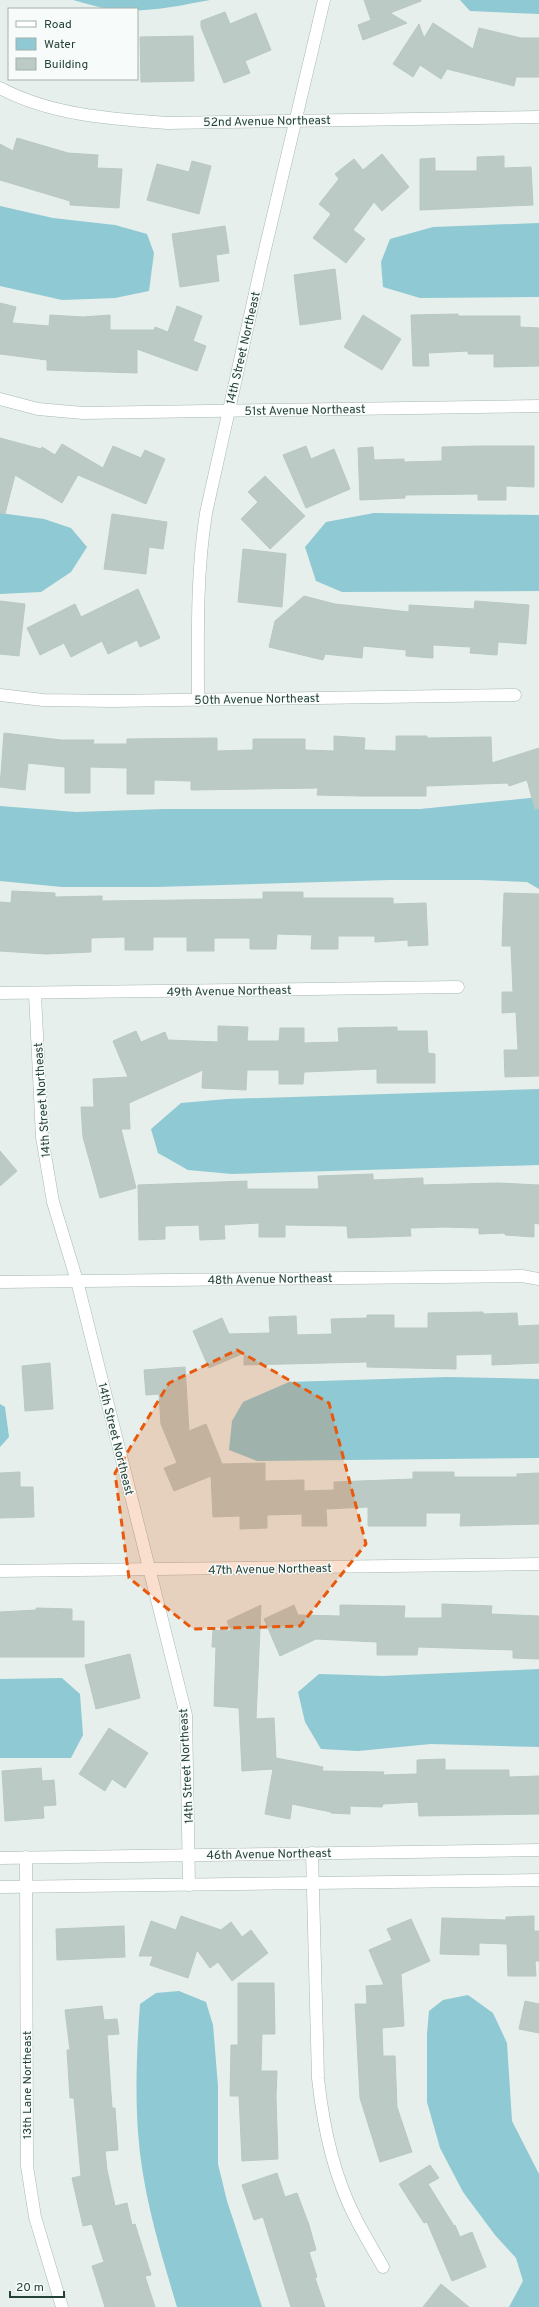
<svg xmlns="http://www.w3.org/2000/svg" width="539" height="2307" font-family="Overpass,sans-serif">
<rect width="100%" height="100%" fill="#e6efeb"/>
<g fill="#8ec9d4">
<path d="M73 0H210C178 6 142 14 109 9 97 7 85 3 73 0Z"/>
<path d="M460 0H539V14L470 11Z"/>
<path d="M0 206 53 218 115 225 147 234 154 253 149 291 115 298 62 300 0 286Z"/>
<path d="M539 223V297L420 298 383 287 381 262 390 239 433 227Z"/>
<path d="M0 513 44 519 71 528 87 547 71 572 41 592 0 594Z"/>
<path d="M374 513 539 515V591L342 592 316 581 305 547 326 522Z"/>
<path d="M539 797V889L527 882 479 880H390L156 887H62L0 881V806L76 812 165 809H420Z"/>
<path d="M539 1089V1165L232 1174 188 1170 158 1153 151 1129 181 1103 227 1099Z"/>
<path d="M447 1377 539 1379V1458L257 1461 229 1450 232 1421 243 1402 289 1382Z"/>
<path d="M0 1404 5 1407 9 1437 0 1447Z"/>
<path d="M539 1669V1747L431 1744 358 1751 321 1749 305 1722 298 1692 319 1674 383 1676Z"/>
<path d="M62 1678 80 1694 83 1735 71 1758H0V1679Z"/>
<path d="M179 1991 206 2002 213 2025 218 2086V2164L227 2201 262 2307H177C160 2250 142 2192 138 2132 135 2090 137 2046 140 2004L156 1993Z"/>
<path d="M468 1995 493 2013 507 2043 512 2121 539 2174V2307H509L523 2281 516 2258 495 2235 463 2192 440 2148 427 2102V2034L429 2011 443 2000Z"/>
</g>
<g fill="#bbcac4" stroke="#b8c9c2">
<path d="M364 0H421V1L390 13 407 23 363 40 358 25 371 20Z"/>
<path d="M225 12 230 24 256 13 271 50 245 61 250 73 224 83 201 27V21Z"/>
<path d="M433 23 473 49 479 28 521 38H539V77H516L514 86 447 69 441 79 420 65 413 77 393 64 419 24 424 38Z"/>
<path d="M193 36 194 81 141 82 140 37Z"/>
<path d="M17 138 68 153 98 155 97 168 122 169 119 208 70 205V201L0 180V144L13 151Z"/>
<path d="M382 154 409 187 382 211 374 202 353 230 365 239 346 263 313 238 331 214 319 204 339 179 335 174 354 159 363 170Z"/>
<path d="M504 156V168L531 167 533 205 420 210V159L435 158V171H477V157Z"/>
<path d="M192 161 211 166 199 214 147 200 157 164 189 172Z"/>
<path d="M225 226 229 253 216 255 219 281 180 287 172 234Z"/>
<path d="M335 269 341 319 300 325 294 275Z"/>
<path d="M0 303 16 307 12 323 49 326 50 315 83 317 110 315V330H154L155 327 168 332 177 306 202 316 193 341 206 346 197 371 137 349V373L47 370V360L0 354Z"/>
<path d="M458 314V316H520V327L539 328V366L494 367V354H468V351L428 353 429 366H413L411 315Z"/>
<path d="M363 315 401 339 382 370 344 347Z"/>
<path d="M0 438 41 449 42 447 55 455 62 444 103 468 113 446 141 458 145 450 165 459 146 504 78 475 62 503 15 475 5 514 0 513Z"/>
<path d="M306 446 311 459 334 449 350 489 306 508 283 455Z"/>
<path d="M478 446H534V487L506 486V500H478V494L405 495V498L360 500 358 448 373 447 374 460 404 459V462L442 461V447Z"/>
<path d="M265 476 305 516 270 549 241 519 258 502 248 492Z"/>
<path d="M112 514 167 522 163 549 149 547 146 574 104 569Z"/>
<path d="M243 549 286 554 282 607 238 602Z"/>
<path d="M138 589 160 638 140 647 137 640 108 654 102 641 71 657 64 643 40 655 27 628 75 604 81 617Z"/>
<path d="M304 596 335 604 409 612V605L474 609 475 601 529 605 526 644 498 642 497 655 470 653 471 647 433 645V658L406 656V650L363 646 362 658 325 654 323 660 269 647 275 621Z"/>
<path d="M0 601 25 604 19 656 0 654Z"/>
<path d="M4 733 61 740H94L93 744H127V739L217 738V751L253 750V739H305V750L334 751V736L365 738 364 750 396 751V736H427V738L491 737 492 763 539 748V808L535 809 527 780 509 786 508 783 426 786V796H362L317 795 318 788 191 790V781L154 780V794H127V768L90 767V793H65V767L28 763 25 790 0 787Z"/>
<path d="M12 891 55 893V897L102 896V901L263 899V892H303V898H393V904L426 903 428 945 408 946V940L375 942V936H338V949H311L312 935 277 934 276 949H250V938H214V951H187V937H153V950H125V937L91 938V952L46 954 0 951V902L11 903Z"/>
<path d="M504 893 539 894V1076L505 1077 504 1050H518L516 1012 502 1013V992H513L511 946H502Z"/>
<path d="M218 1026 248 1027 247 1041H279L280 1028H304V1043L339 1042 338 1028 397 1027V1031H427L428 1053 435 1054V1083H377V1069L304 1072 303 1084H279V1070H247L246 1090 202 1088 203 1070 129 1103 130 1129H121L136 1188 100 1198 83 1137 81 1107H94L93 1079 128 1077 113 1041 136 1031 141 1042 165 1032 168 1040 218 1042Z"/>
<path d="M0 1151 17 1171 0 1186Z"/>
<path d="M373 1174V1180L423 1178V1185L499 1183 539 1185V1224L534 1223V1237L505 1235V1233L479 1234V1228L445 1227 410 1228 411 1236 348 1238 347 1226 285 1225V1237H259V1223L224 1225 225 1239 200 1240 199 1225 165 1226V1239L139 1240 138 1185 247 1181V1189H319L318 1176Z"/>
<path d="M483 1312V1314L517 1313 518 1326 539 1325V1363L492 1365V1354L456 1355V1369L367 1367V1362L244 1365V1353L209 1368 193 1331 222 1318 229 1334 270 1333 269 1317 296 1316 297 1335 332 1334 331 1319 367 1318V1315H394V1328H428V1313Z"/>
<path d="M50 1363 53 1409 25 1411 22 1366Z"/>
<path d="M185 1367 189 1431 206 1424 222 1464 265 1463V1481L304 1480V1491L334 1490V1482L413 1479V1472H454V1477H517V1474L539 1473V1524L460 1526 461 1513H426V1526H368V1507L326 1509 327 1526H302V1514L267 1515V1528L240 1529V1516L213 1517 211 1476 174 1491 164 1468 177 1463 161 1424 159 1394 146 1395 144 1370Z"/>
<path d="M20 1472V1487H33L34 1517 0 1518V1473Z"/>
<path d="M442 1604 492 1606 491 1614 539 1616V1659L513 1658V1650L418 1647 417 1655H377V1642L316 1639 280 1656 264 1619 294 1605 298 1615 340 1616V1605L405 1606 404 1618H442Z"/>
<path d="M261 1605 256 1719 274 1718 276 1758 323 1767 322 1771 384 1772 383 1775 417 1774V1760L445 1759V1770H509V1777L539 1776V1814L419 1816 418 1802 383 1804 382 1807 350 1806V1814L331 1813V1812L292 1804 290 1819 265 1814 273 1769 242 1771 239 1708 214 1706 216 1647H212L213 1630 231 1631 227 1621Z"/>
<path d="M36 1608 72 1609V1621H84V1657H0V1612L36 1610Z"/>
<path d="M130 1654 140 1698 96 1709 85 1665Z"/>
<path d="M109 1728 148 1753 125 1788 112 1779 105 1791 79 1774Z"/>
<path d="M41 1768 42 1781 54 1780 56 1805 43 1806 44 1818 5 1821 2 1771Z"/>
<path d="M181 1916 221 1930 231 1922 242 1937 251 1930 268 1953 232 1981 218 1962 210 1968 197 1950 188 1978 150 1965 153 1956H139L151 1921 176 1930Z"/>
<path d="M534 1916V1931H539V1961H535L536 1976H508L507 1944 479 1943V1955L440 1954 442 1918 506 1920V1917Z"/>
<path d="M411 1919 430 1961 401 1974 404 2026 382 2028 383 2056H395L397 2107 412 2152 380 2162 360 2098 355 2004H367L366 1986 384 1985 369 1950 392 1940 387 1929Z"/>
<path d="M124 1926 125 1957 57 1960 56 1929Z"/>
<path d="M238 1983H274L275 2034H262L261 2071H277L276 2097 278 2159 242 2161 239 2096H230L231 2045H238Z"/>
<path d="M525 2001 539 2004V2033L519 2029Z"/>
<path d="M102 2006 104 2020 117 2019 119 2034 107 2035 112 2108H115L118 2150 105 2151 107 2170 115 2206 127 2203 132 2225 135 2224 151 2275 145 2276 155 2307H105L92 2266 104 2262 92 2224 83 2226 72 2178 81 2176 74 2098H70L67 2050H70L65 2010Z"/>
<path d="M430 2165 439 2178 428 2184 454 2226 455 2225 460 2237 472 2232 486 2267 452 2281 427 2222 424 2223 399 2184Z"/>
<path d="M277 2173 285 2197 297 2193 309 2225 316 2250 309 2252 317 2277 315 2278 325 2307H291L263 2217 254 2220 242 2185Z"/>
<path d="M441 2284 469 2307H423Z"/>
</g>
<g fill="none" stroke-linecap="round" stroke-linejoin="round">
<g stroke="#a8b8b2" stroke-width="13">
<g id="minor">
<path d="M0 88C50 115 111 119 167 123L539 117"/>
<path d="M0 399 38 409 83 413 539 406"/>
<path d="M0 695 43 700 113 701 515 695"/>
<path d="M198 700C198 637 196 576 206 513L262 262 324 0"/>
<path d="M0 993 458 987"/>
<path d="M35 994 42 1137 53 1202 77 1281 186 1715 189 1885"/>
<path d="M0 1282 522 1276 539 1279"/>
<path d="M0 1571 539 1564"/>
<path d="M312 1853 318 2078C323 2126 333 2175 356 2219 364 2235 374 2251 383 2267"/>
<path d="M26 1857 27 2166 35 2217 62 2307"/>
<path d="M0 1858 539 1850"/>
<path d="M0 1887 539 1880"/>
</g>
</g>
<use href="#minor" stroke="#fff" stroke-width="12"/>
</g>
<path fill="#e8590c" fill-opacity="0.2" stroke="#e8590c" stroke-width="3" stroke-dasharray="8 5" stroke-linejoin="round" d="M237 1350 329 1403 366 1544 300 1626 193 1629 129 1578 115 1473 169 1383Z"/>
<g text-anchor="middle" stroke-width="3" stroke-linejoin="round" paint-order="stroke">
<g font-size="12" fill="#24423a" stroke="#f7fbf9">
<text transform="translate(267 121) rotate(-1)" y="4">52nd Avenue Northeast</text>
<text transform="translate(243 348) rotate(-77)" y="4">14th Street Northeast</text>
<text transform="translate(305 410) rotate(-1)" y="4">51st Avenue Northeast</text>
<text transform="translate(257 699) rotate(-1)" y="4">50th Avenue Northeast</text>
<text transform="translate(229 991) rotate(-1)" y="4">49th Avenue Northeast</text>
<text transform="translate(42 1100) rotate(-94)" y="4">14th Street Northeast</text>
<text transform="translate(270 1279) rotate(-1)" y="4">48th Avenue Northeast</text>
<text transform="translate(116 1439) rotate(76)" y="4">14th Street Northeast</text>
<text transform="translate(270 1569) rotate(-1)" y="4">47th Avenue Northeast</text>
<text transform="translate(186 1766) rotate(-93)" y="4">14th Street Northeast</text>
<text transform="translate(269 1854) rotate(-1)" y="4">46th Avenue Northeast</text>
<text transform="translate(27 2085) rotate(-90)" y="4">13th Lane Northeast</text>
</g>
</g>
<rect x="8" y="8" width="130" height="72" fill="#f7fbf9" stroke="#a3b1ad"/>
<rect x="16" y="21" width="20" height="6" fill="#ffffff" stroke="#a3b1ad"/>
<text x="44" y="28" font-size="12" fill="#24423a">Road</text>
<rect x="16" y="38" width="20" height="12" fill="#8ec9d4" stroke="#a3b1ad"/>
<text x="44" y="48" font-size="12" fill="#24423a">Water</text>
<rect x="16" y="58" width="20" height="12" fill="#bbcac4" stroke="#a3b1ad"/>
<text x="44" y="68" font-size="12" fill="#24423a">Building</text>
<path d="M10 2291v6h54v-6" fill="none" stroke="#24423a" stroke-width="2"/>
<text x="16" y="2291" font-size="12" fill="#24423a" stroke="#f7fbf9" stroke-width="3" paint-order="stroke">20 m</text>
</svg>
